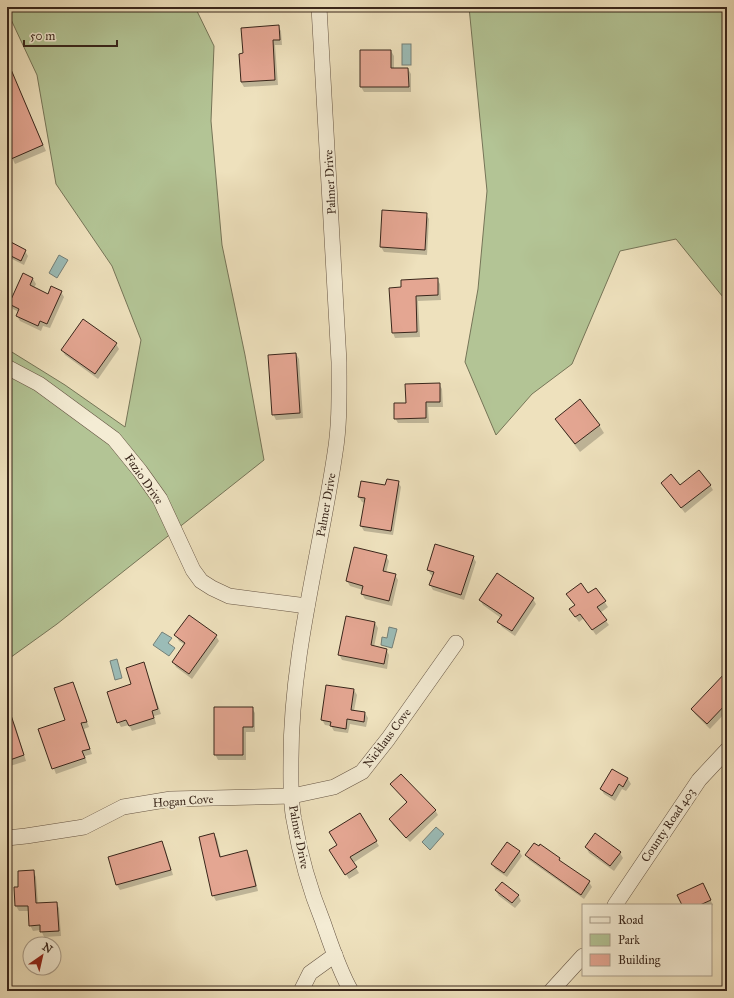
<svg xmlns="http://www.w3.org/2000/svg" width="734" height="998" font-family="'IM FELL Great Primer',serif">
<rect width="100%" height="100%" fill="#eee1bd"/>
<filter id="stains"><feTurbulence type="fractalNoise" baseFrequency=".005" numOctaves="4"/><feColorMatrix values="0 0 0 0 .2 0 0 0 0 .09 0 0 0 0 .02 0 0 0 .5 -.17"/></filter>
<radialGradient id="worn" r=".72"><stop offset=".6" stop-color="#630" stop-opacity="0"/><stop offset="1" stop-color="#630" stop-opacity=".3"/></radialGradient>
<g fill="#b3c495" stroke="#767558">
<path d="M7 7H195L214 46 211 121 222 245 245 355 264 460 57 624 7 660V349L65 385 125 427 141 340 112 266 56 184 37 75 7 11Z"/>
<path d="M469 7H727V302L676 239 620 251 572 364 532 394 496 435 465 362 478 289 487 191Z"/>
</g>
<g fill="#9bbcb7" stroke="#748079">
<rect x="402" y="44" width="9" height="21"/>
<path d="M59 255 68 260 57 278 49 273Z"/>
<path d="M389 627 397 629 392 648 381 645 382 637 387 638Z"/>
<path d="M162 632 172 638 168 643 175 648 169 656 153 645Z"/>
<path d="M117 659 122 678 115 680 110 661Z"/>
<path d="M436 827 444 834 430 850 422 842Z"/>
</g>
<g fill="#0003">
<path d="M278 26 281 31 282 45H275L278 85 244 87 241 82 244 54Z"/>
<path d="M391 51 394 56V69H408L411 74V92H364L361 87Z"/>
<path d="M10 69 46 151 15 164 7 147V70Z"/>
<path d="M426 214 429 219 427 255 384 252 381 247Z"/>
<path d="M7 247 25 251 28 256 24 265 8 257Z"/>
<path d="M24 275 33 279 36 284 34 288 48 295 61 292 64 297 50 328 43 326 41 331 20 321 17 316 19 312 13 309 10 304Z"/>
<path d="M437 279 440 284 441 300 418 301 420 337 395 338 393 333 390 289 402 288Z"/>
<path d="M116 344 119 349 98 379 65 355 62 350Z"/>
<path d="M296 354 299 359 303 418 276 420 273 414Z"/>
<path d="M439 384 442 389 443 407H428L429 423H398L395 418 407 404Z"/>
<path d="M556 419 599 425 604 433 580 452 561 427Z"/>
<path d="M398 482 401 487 393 535 364 531 361 526 365 503 362 502 359 497Z"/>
<path d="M662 483 679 487 710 485 713 490 685 513Z"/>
<path d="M355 549 386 556 389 561 386 573 395 575 398 580 392 606 365 599 362 594 363 590 350 586 347 581Z"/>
<path d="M473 557 476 562 464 600 433 590 430 585 433 576 431 575 428 570Z"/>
<path d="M596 589 608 607 600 613 609 625 596 635 584 618 579 622 573 614Z"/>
<path d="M533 599 536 604 515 636 502 627 499 622 501 618 483 605 480 600Z"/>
<path d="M375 623 378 628 374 647 386 649 389 655 387 669 342 660 339 654Z"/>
<path d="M176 636H216L219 641 192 679 176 667 173 662 185 645 179 641Z"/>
<path d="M143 664 146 669 161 714 154 716 156 724 132 731 129 725 121 727 118 722 132 685Z"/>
<path d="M727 673V711L710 729 695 714 692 709Z"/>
<path d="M75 688 89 727 84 729 92 754 85 756 87 763 56 774 40 730 66 721Z"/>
<path d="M354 690 357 695 354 711 365 713 368 718 366 727 350 724 348 733 334 731 331 726 325 725 322 720Z"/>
<path d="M252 708 255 713V732H246V760H218L215 754Z"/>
<path d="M12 720 15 725 26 761 7 767V722Z"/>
<path d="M613 770 628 779 631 784 626 791 622 789 615 801 604 794 601 789Z"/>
<path d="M392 784 435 810 438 815 410 842 393 825 390 819 407 803 395 789Z"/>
<path d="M360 815 379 846 353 863 359 873 349 879 331 850 338 845Z"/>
<path d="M214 834 217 839 221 857 247 852 250 857 258 891 216 901 213 895Z"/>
<path d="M162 843 165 848 173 875 120 890 117 885 109 858Z"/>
<path d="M586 847 620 853 623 858 614 871 589 853Z"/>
<path d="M519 851 522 856 507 877 495 869 492 864Z"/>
<path d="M526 855 559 859 561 863 589 882 592 887 584 899 529 860Z"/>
<path d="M33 871 36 877 38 904 56 903 59 908 61 936 44 937 41 930 33 931 30 925 29 911H19L16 906 15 888H19Z"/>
<path d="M705 889 713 905 711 906V905H683Z"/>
<path d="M496 891 518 895 521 901 515 908 499 896Z"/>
</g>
<g fill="#e4a692" stroke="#39261b">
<path d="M279 25 280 40H273L275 80 241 82 239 54 243 53 241 28Z"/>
<path d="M360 50H391V68H408L409 87H360Z"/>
<path d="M7 60 43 145 11 159 7 150Z"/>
<path d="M382 210 427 213 425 250 380 247Z"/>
<path d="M7 240 26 250 21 261 7 254Z"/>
<path d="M23 273 33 278 30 285 48 294 51 286 62 291 47 324 40 321 38 326 16 316 19 309 9 304Z"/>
<path d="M438 278V295L416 296 417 332 392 333 389 288 401 287V280Z"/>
<path d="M83 319 117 343 95 374 61 350Z"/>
<path d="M296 353 300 413 272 415 268 355Z"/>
<path d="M440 383V402H426V418L394 419V403H406L405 384Z"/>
<path d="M580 399 600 425 575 444 555 419Z"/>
<path d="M699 470 711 485 681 508 661 483 671 474 680 485Z"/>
<path d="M387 479 399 481 391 531 360 526 365 498 358 497 361 481 385 485Z"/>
<path d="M435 544 474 556 461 595 429 585 434 572 427 570Z"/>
<path d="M354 547 387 555 383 571 396 574 389 601 361 594 363 586 346 581Z"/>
<path d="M497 573 534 598 512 631 497 622 502 615 479 600Z"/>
<path d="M581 583 588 593 596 588 606 601 597 607 607 620 592 630 580 614 575 617 569 609 575 605 566 594Z"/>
<path d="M189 615 217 635 189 674 172 662 185 643 174 635Z"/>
<path d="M346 616 375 622 371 645 387 649 384 664 338 655Z"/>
<path d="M144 662 158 709 152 711 154 718 129 726 126 720 117 723 107 692 131 684 126 668Z"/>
<path d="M727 671V703L707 724 691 709Z"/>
<path d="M73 682 87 722 81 723 90 749 82 751 85 758 52 769 38 729 65 720 54 688Z"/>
<path d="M326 685 354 689 351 710 365 712 364 722 347 719 346 729 330 726 331 722 321 720Z"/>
<path d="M214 707H253V727H243V755H214Z"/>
<path d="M9 709 24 755 7 761V710Z"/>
<path d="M612 769 628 778 623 787 619 784 612 796 600 789Z"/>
<path d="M401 774 436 810 406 838 389 819 407 802 390 784Z"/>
<path d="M360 813 377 841 350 857 357 867 345 875 329 850 337 845 329 832Z"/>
<path d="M214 833 220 857 247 850 256 886 212 896 199 837Z"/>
<path d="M595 833 621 852 610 866 585 847Z"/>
<path d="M162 841 171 870 116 885 108 857Z"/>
<path d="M507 842 520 851 504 873 491 864Z"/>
<path d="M534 843 539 846 540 844 560 858 559 860 590 881 581 895 525 855Z"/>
<path d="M34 870 36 903 57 902 59 931 40 932V925L29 926 28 906H15L14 887H18V871Z"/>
<path d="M502 882 519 895 512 903 495 890Z"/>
<path d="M703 883 711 900 700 905H682L677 895Z"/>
</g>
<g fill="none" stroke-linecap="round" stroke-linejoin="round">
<g stroke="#654" stroke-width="16">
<g id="street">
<path d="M319 7 339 362C339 392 340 423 335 453 320 555 291 655 291 759 291 779 290 800 294 820 300 855 310 890 323 922 331 945 339 970 351 991"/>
<path d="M7 367 39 384 114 439 140 471 160 499 193 570 201 581 212 588 229 596 307 606"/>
<path d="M7 838 26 836 84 827 123 807 171 799 292 796 334 787 362 772 388 739 456 643"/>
<path d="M615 905 699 780 727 750"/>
<path d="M301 991 310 973 335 955"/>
<path d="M551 991 583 956"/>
</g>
</g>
<use href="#street" stroke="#f4ecd4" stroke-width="15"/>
</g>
<g text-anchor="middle" stroke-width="3.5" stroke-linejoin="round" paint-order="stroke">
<g font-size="12" fill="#39261b" stroke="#f4ecd4">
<text transform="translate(330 182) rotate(-93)" y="4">Palmer Drive</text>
<text transform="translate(144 479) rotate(55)" y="4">Fazio Drive</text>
<text transform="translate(326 505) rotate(-80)" y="4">Palmer Drive</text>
<text transform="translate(387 738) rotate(-53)" y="4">Nicklaus Cove</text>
<text transform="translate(183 801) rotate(-4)" y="4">Hogan Cove</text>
<text transform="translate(668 825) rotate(-56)" y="4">County Road 403</text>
<text transform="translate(299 837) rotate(79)" y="4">Palmer Drive</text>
</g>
</g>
<rect width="734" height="998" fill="none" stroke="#eee1bd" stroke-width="24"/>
<rect x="8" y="8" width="718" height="982" fill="none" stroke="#39261b" stroke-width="2"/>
<rect x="12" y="12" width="710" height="974" fill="none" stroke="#39261b"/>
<rect x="582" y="904" width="130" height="72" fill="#f4ecd4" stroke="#a99d8a"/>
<rect x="590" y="917" width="20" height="6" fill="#f4ecd4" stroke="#a99d8a"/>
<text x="618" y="924" font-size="12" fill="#39261b">Road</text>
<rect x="590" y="934" width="20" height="12" fill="#b3c495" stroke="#a99d8a"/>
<text x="618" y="944" font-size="12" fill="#39261b">Park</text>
<rect x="590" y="954" width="20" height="12" fill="#e4a692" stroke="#a99d8a"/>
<text x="618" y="964" font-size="12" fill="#39261b">Building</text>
<g transform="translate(42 956) rotate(34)"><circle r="19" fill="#f4ecd4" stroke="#a99d8a"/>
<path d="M0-3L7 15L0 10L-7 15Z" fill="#8f2418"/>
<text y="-6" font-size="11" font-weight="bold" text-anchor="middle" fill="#39261b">N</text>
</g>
<path d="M24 40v6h93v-6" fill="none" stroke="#39261b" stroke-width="2"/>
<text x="30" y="40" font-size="12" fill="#39261b" stroke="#f4ecd4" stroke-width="3" paint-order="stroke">50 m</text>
<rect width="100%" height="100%" filter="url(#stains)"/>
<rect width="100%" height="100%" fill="url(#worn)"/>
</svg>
